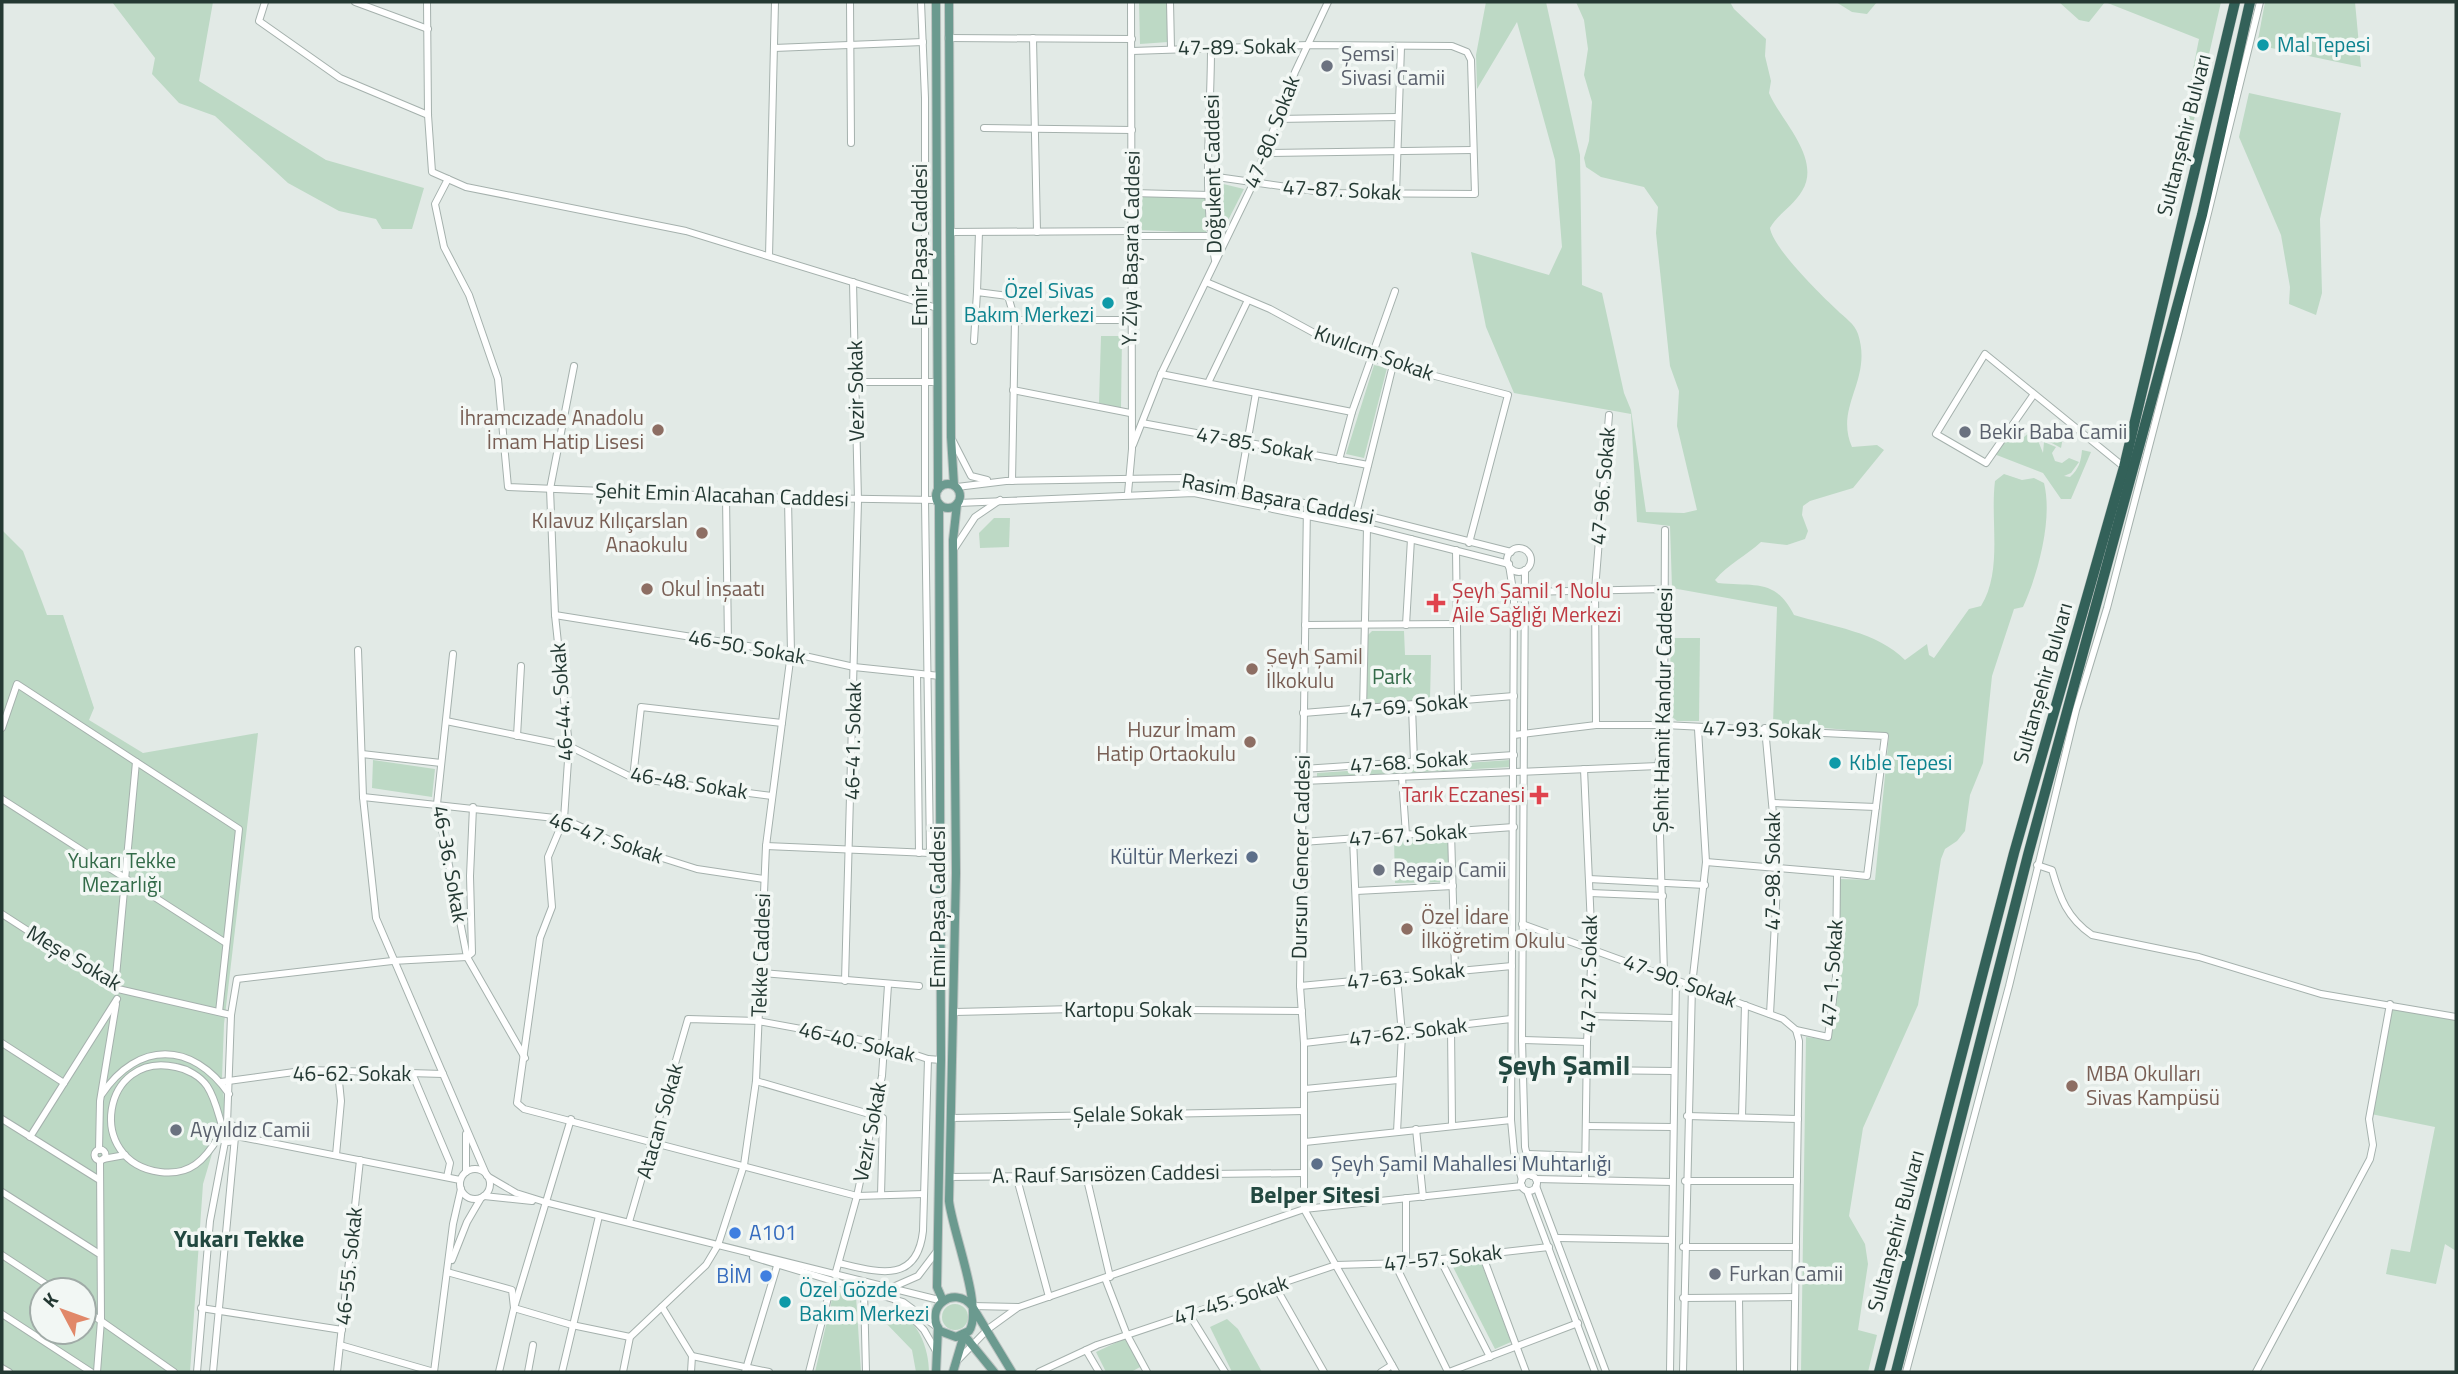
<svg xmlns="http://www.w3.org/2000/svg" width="2458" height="1374" font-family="'Titillium Web',sans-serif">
<rect width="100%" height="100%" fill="#e2eae6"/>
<g fill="#bdd9c5" fill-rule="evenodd">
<path d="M112 2H213L199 81 326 160 424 188 412 229H382L376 219 339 211 288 183 215 116 179 103 152 74 155 58Z"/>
<path d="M1139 2H1168V42L1140 44Z"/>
<path d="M1486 2H1546L1580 155 1582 285 1602 293 1624 393 1631 410 1646 512 1684 513 1697 510 1677 426 1679 391 1670 366 1656 233 1658 207 1644 187 1601 177 1586 167 1584 158 1589 141 1592 102 1584 75 1588 49 1584 20 1576 2H1730L1734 9 1766 39 1765 56 1771 81 1769 93C1781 121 1822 159 1802 191 1793 206 1778 214 1770 228 1773 248 1820 294 1837 310 1844 317 1855 324 1858 334 1873 380 1834 406 1852 447L1877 445 1884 450 1853 488 1810 501 1803 506 1802 515 1808 531 1805 539 1787 545 1761 542C1746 556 1728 564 1715 580L1718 583C1756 587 1775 578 1794 615 1830 626 1878 632 1905 660L1927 644 1929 655 1934 658 1969 609 1981 606C2003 571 1990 521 1995 481L2004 474 2022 480 2034 478 2044 483C2053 519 2038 574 2023 607L2014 609 1992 676 1983 763 1970 795 1965 831 1957 841 1945 849 1941 859 1918 1005 1863 1128 1849 1216 1865 1244 1868 1264 1858 1330 1877 1335 1868 1372H1801L1806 1037 1830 1040 1840 978V879L1875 880 1889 734 1773 723 1777 607 1672 588 1670 526 1637 522 1631 414 1514 393 1486 327 1471 252 1549 275 1562 247 1555 160 1517 22 1477 89 1476 55Z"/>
<path d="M1836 2H1877L1867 14 1852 12Z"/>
<path d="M2059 2H2221L2185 159 2177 149 2199 39 2105 2 2089 22 2079 20Z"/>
<path d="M2265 2H2355L2361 67 2257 45Z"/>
<path d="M2249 93 2341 113 2320 219 2322 293 2316 315 2289 304 2290 287 2281 235 2239 137Z"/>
<path d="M1215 182 1244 189 1218 240 1216 238Z"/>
<path d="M1140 196 1208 198 1206 233 1140 230Z"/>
<path d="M1101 336H1122L1121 408 1099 403Z"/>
<path d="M1374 365 1387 368 1364 458 1346 454Z"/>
<path d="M2043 426 2063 437 2061 448 2037 435Z"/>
<path d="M2011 429 2024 437 2030 432 2037 438 2043 453 2044 442 2056 447 2052 453 2055 461 2062 463 2069 458 2079 462 2071 473 2064 476 2070 477C2079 469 2081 461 2082 450L2091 452 2071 499H2061L2043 473 1994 454Z"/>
<path d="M994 518H1010L1009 547 980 548 979 533Z"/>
<path d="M2 530 23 551 47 615H63L94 708 89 720 143 753 258 733 224 1024 222 1078 225 1110 203 1184 190 1372H2ZM42 1290H84V1332H42Z"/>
<path d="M1372 631H1404L1405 655H1431L1430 701 1369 706 1365 703 1368 635Z"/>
<path d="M1671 638H1700L1699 721H1677L1669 714Z"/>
<path d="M373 760 435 769 432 797 372 788Z"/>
<path d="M1510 760V767L1317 778V773Z"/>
<path d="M1448 837 1449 882 1395 883 1394 838Z"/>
<path d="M2393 1006 2456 1018V1251L2445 1244 2436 1284 2386 1274 2391 1249 2410 1252 2435 1127 2371 1114Z"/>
<path d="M1480 1259 1511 1342 1495 1349 1452 1265Z"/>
<path d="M834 1291 856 1296 861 1372H815Z"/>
<circle cx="955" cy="1317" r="13"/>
<path d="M891 1311C918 1316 929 1349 929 1372H916L912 1350 884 1321Z"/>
<path d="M1227 1319 1238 1329 1262 1372H1232L1210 1327Z"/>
<path d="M1126 1338 1142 1366 1131 1372H1106L1096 1352Z"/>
</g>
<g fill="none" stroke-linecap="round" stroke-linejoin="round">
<g stroke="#a5b1ad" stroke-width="8">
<g id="minor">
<path d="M265 2 259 21 340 78 428 115"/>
<path d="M355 2 428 29"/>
<path d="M427 2 428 115 432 172 466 187 686 231 937 308"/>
<path d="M850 2 851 143"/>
<path d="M1170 2 1171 48"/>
<path d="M948 38 1132 39"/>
<path d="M1033 38 1037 232"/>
<path d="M774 48 923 42"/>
<path d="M1211 49C1211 118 1202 192 1215 260"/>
<path d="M1132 51 1308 45 1452 46 1467 52 1471 60 1475 194 1329 193 1210 176"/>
<path d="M1277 119 1398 117"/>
<path d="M984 128 1132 130"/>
<path d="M1264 153 1472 150"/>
<path d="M448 179 435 204 444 247 469 295 498 379 508 487 746 497 936 500"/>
<path d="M1132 193 1210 195"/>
<path d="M1396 194 1401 47"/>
<path d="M949 232 1133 231"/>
<path d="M1133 236H1210"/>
<path d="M769 256 775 2"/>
<path d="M1206 282 1270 309 1329 341 1393 365 1508 395 1469 543"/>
<path d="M977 292 979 232"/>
<path d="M1015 320H1130"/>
<path d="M974 341 977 292 1008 296 1015 320 1012 481"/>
<path d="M574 366 550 489 555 615 569 746 564 819 548 857 552 907 540 938 517 1103 524 1109 857 1196 924 1194"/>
<path d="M1161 374 1352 412"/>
<path d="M855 382H937"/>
<path d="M1208 383 1248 300"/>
<path d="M1013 390 1130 413"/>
<path d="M2034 394 1986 463 1936 434 1985 354 2124 467"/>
<path d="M1142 423 1368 465"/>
<path d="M953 441 971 476 987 480"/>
<path d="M1133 445 1161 374 1253 184 1295 72 1328 2"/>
<path d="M1339 460 1352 412 1395 291"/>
<path d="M957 487 1006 481 1181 478 1369 516 1511 552"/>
<path d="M1239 489 1256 393"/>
<path d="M1128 493 1132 449 1131 2"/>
<path d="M726 496 728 643"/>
<path d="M958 503 1194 493 1367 528 1509 564"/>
<path d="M1307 504 1300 986 1304 1043V1209L1396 1372"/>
<path d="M1356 514 1393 365"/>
<circle cx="1519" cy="560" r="12"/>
<path d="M954 549 975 517 1000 500"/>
<path d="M1456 550 1458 702"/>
<path d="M1509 565 1514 597 1511 1120 1514 1152 1522 1180"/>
<path d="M1525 570 1522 1040 1525 1147 1532 1176"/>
<path d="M1524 592 1666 589"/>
<path d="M555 615 791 653 854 667 940 676"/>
<path d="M1305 625 1455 624"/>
<path d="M1406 625 1411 539"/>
<path d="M358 650 363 797 376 918 486 1174"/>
<path d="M453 654 437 804 467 957 525 1058"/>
<path d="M917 674 919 853"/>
<path d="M1412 707 1414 761"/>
<path d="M1363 711 1367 528"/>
<path d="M1303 713 1514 696"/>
<path d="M446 721 569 746 633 778 772 796"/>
<path d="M1596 725 1595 590 1609 415"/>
<path d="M2 728 17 684 239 829 219 1012"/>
<path d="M1765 728 1778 868 1770 1014"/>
<path d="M1514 735 1596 725H1664L1885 736 1867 876 1837 873 1836 977 1828 1037 1796 1030 1799 1041 1794 1372"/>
<path d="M517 736 521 666"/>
<path d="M362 754 441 763"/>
<path d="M1303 769 1514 755"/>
<path d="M1584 769 1592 949 1587 1042 1585 1178"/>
<path d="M1402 777 1406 835"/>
<path d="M633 778 641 707 782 723"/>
<path d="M1303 781 1658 766"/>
<path d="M363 797 564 819 618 844 697 869 764 879"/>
<path d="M2 799 226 943"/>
<path d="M1773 803 1876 807"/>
<path d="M1451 832 1455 970"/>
<path d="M1353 838 1359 981"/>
<path d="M1302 842 1514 827"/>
<path d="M766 846 930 853 925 501V98L921 2"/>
<path d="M1706 862 1837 873"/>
<path d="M2037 865 2052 870C2060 898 2067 918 2092 935L2199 957 2321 994 2456 1017"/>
<path d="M1589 879 1705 885"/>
<path d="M1356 891 1453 886"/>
<path d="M1590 893 1663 896"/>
<path d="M2 914 118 989 231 1015"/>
<path d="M1522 924 1783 1019 1796 1030"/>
<path d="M762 973 919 986"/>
<path d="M1664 974 1658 766 1664 725 1665 530"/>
<path d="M845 981 858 501 853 282"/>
<path d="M1300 986 1512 966"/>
<path d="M115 987 136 762"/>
<path d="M955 1012 1073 1009 1302 1011"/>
<path d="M1589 1016 1674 1018"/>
<path d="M1451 1027 1452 1125"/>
<path d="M1522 1040 1587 1042"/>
<path d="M2 1043 64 1083"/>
<path d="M1304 1043 1511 1019"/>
<path d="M1588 1070 1673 1071"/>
<path d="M412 1073 450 1163 447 1177"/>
<path d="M756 1081 883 1118 881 1195"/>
<path d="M221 1082 309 1070 443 1074"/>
<path d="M1305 1089 1398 1080"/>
<path d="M102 1094C138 1041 192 1041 229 1094"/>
<path d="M1687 1116 1798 1119"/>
<path d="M1742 1117 1745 1005"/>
<path d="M952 1118 1304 1111"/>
<path d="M2 1119 98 1179"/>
<path d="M227 1124 231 1015 237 979 392 961 467 957 472 953 470 876 473 807"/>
<circle cx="228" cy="1133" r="9"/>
<path d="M1586 1126 1673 1127"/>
<path d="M1416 1129 1423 1197"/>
<path d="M1397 1132 1402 1034 1397 978"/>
<path d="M219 1136C205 1160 190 1176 160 1172 84 1162 102 1050 176 1067 187 1069 200 1076 207 1086 215 1098 218 1113 222 1126"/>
<path d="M236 1136 460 1180"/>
<path d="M30 1137 117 999"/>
<path d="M1305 1142 1511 1120"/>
<circle cx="100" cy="1155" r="5.5"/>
<path d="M99 1150 100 1101 116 1004"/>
<path d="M1527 1154 1586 1156"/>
<path d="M336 1155 341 1101 338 1072"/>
<path d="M103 1159 125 1155"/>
<circle cx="475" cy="1184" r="15"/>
<path d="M466 1172V1134"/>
<path d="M1016 1175 1049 1297"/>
<path d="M1086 1175 1110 1277"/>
<circle cx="1529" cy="1183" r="8"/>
<path d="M487 1176 516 1193 545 1202 943 1301"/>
<path d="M950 1177 1304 1173"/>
<path d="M1536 1179 1672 1182"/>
<path d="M1685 1181H1797"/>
<path d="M1536 1186 1606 1372"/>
<path d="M1527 1191 1595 1372"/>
<path d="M2 1192 98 1253"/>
<path d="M484 1196 532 1201"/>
<path d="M1406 1198V1263"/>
<path d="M629 1222 688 1019 758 1021 883 1044 928 1059 941 1060"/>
<path d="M1558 1238 1672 1240"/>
<path d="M1683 1247H1796"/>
<path d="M1482 1254 1526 1372"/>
<path d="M2 1255 55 1290"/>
<path d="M753 1257 903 1302 937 1327"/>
<path d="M1440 1259 1490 1357"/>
<path d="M452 1260 467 1222 481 1198"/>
<path d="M839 1263C877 1272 917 1285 923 1231L928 1059"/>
<path d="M1395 1264 1448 1372"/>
<path d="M447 1272 512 1290 514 1308 572 1325 630 1337"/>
<path d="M835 1275 857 1196 882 1076 888 985"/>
<path d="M1105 1278 1127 1335 1147 1372"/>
<path d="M1275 1286 1324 1372"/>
<path d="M893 1287 918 1276 937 1251"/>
<path d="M864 1291 866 1372"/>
<path d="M1683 1298 1795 1297"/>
<path d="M1739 1298 1740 1372"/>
<path d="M896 1301 924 1330 936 1351"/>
<path d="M972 1306 1019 1307 1304 1209 1522 1186"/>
<path d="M662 1307 692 1356 691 1372"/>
<path d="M201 1308 342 1330"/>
<path d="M84 1309 174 1372"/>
<path d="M2 1314 91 1372"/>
<path d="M1189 1314 1225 1372"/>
<path d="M340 1345 434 1372"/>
<path d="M1086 1350 1099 1372"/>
<path d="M692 1356 769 1372"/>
<path d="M958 1360 988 1329 1017 1308"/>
<path d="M2 1368 9 1372"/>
<path d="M97 1372 101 1320 100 1161"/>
<path d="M197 1372 210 1221 225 1142"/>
<path d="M213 1372 235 1137"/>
<path d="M337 1372 360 1160"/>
<path d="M434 1372 453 1224 461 1189"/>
<path d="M499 1372 514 1308 571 1119"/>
<path d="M528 1372 533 1345"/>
<path d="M562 1372 599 1216"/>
<path d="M623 1372 630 1337 706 1265 718 1245 744 1165 756 1081 766 846 791 653 788 499"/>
<path d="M745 1372 777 1266"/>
<path d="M809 1372 832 1282"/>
<path d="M1039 1372 1097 1345 1336 1265 1406 1263 1549 1247"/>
<path d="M1381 1372 1392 1365"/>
<path d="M1449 1372 1578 1323"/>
<path d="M1670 1372 1676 979"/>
<path d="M1683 1372 1692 985 1706 862 1698 729"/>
<path d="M1906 1372 2009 986 2076 710 2107 608 2179 331 2260 2"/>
<path d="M2256 1372 2370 1159 2373 1145 2369 1119 2390 1004"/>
</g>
</g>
<g stroke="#bdc4c2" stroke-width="10">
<g id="major">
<path d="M936 2 938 489"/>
<path d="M949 2 951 437 954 485"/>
<circle cx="948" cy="496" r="12"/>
<path d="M939 504 941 1060 937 1287 943 1301"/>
<path d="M957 504 953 540 956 873 949 1201C952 1230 984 1310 969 1331L956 1337 940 1331C923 1308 954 1284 972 1306L1012 1372"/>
<path d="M964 1335 994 1372"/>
<path d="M936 1372 938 1328"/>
<path d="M953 1372 964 1335"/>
</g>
</g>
<g stroke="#bdc4c2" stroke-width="11">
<g id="highway">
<path d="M1879 1372 2014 853 2124 467 2235 2"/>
<path d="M1896 1372 2028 855 2202 215 2250 2"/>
</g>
</g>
<use href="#minor" stroke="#fff" stroke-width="6"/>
<use href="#major" stroke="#6b9a8f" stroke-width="8"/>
<use href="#highway" stroke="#336159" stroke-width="10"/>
</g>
<g fill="#0f9aa8" stroke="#f2f7f4" stroke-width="2.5">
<circle cx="2263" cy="45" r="7"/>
<circle cx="1108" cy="303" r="7"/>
<circle cx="1835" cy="763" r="7"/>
<circle cx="785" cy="1302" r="7"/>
</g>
<g fill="#6b7280" stroke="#f2f7f4" stroke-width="2.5">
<circle cx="1327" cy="66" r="7"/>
<circle cx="1965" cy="432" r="7"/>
<circle cx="1379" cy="870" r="7"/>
<circle cx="176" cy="1130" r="7"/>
<circle cx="1715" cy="1274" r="7"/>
</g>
<g fill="#8d6e63" stroke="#f2f7f4" stroke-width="2.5">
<circle cx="658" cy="430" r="7"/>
<circle cx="702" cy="533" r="7"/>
<circle cx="647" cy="589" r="7"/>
<circle cx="1252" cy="669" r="7"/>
<circle cx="1250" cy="742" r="7"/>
<circle cx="1407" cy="929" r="7"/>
<circle cx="2072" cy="1086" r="7"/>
</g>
<g fill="#e0444e" stroke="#f2f7f4" stroke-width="2.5">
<path d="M1432.5 592.5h7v7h7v7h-7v7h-7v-7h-7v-7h7z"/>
<path d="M1535.5 784.5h7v7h7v7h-7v7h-7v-7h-7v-7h7z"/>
</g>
<g fill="#5c6f8a" stroke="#f2f7f4" stroke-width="2.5">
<circle cx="1252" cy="857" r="7"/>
<circle cx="1317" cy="1164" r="7"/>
</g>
<g fill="#3f7fe0" stroke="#f2f7f4" stroke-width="2.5">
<circle cx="735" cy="1233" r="7"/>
<circle cx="766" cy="1276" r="7"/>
</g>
<g text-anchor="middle" stroke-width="7" stroke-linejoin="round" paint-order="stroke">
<g font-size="21" fill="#0d838f" stroke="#f2f7f4" text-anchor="start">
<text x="2277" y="52">Mal Tepesi</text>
<text x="1094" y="298" text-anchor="end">Özel Sivas<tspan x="1094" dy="24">Bakım Merkezi</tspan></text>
<text x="1849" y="770">Kıble Tepesi</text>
<text x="799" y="1297">Özel Gözde<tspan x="799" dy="24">Bakım Merkezi</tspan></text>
</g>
<g font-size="21" fill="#243933" stroke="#f2f7f4">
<text transform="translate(1237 47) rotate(-1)" y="7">47-89. Sokak</text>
<text transform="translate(1272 132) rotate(-69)" y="7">47-80. Sokak</text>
<text transform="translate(2184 135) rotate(-76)" y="7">Sultanşehir Bulvarı</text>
<text transform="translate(1213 174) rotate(-91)" y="7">Doğukent Caddesi</text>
<text transform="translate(1342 190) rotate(3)" y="7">47-87. Sokak</text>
<text transform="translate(920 245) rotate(-90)" y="7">Emir Paşa Caddesi</text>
<text transform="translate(1131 248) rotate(-89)" y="7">Y. Ziya Başara Caddesi</text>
<text transform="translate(1374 353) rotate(20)" y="7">Kıvılcım Sokak</text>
<text transform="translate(856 391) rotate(-91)" y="7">Vezir Sokak</text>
<text transform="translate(1255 444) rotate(10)" y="7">47-85. Sokak</text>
<text transform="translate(1603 486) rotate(-85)" y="7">47-96. Sokak</text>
<text transform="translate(722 495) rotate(2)" y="7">Şehit Emin Alacahan Caddesi</text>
<text transform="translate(1278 499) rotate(11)" y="7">Rasim Başara Caddesi</text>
<text transform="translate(747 647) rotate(10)" y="7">46-50. Sokak</text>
<text transform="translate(2043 683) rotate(-74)" y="7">Sultanşehir Bulvarı</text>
<text transform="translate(562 702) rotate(-94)" y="7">46-44. Sokak</text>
<text transform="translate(1409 706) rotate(-5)" y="7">47-69. Sokak</text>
<text transform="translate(1663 710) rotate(-89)" y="7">Şehit Hamit Kandur Caddesi</text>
<text transform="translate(1762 730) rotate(2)" y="7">47-93. Sokak</text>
<text transform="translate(853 741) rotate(-89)" y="7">46-41. Sokak</text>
<text transform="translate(1409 762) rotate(-4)" y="7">47-68. Sokak</text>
<text transform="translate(689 783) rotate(9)" y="7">46-48. Sokak</text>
<text transform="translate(1408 835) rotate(-4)" y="7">47-67. Sokak</text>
<text transform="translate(606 838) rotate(19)" y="7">46-47. Sokak</text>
<text transform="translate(1301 857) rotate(-89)" y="7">Dursun Gencer Caddesi</text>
<text transform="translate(450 864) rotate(80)" y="7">46-36. Sokak</text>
<text transform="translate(1773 871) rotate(-90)" y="7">47-98. Sokak</text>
<text transform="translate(938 907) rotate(-90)" y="7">Emir Paşa Caddesi</text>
<text transform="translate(761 955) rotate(-88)" y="7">Tekke Caddesi</text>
<text transform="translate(74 958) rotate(31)" y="7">Meşe Sokak</text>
<text transform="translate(1832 973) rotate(-86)" y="7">47-1. Sokak</text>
<text transform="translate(1589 974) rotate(-89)" y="7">47-27. Sokak</text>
<text transform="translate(1406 976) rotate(-6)" y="7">47-63. Sokak</text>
<text transform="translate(1680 981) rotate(20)" y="7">47-90. Sokak</text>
<text x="1128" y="1017">Kartopu Sokak</text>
<text transform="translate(1408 1032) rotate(-7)" y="7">47-62. Sokak</text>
<text transform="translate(857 1042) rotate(13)" y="7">46-40. Sokak</text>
<text x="352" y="1081">46-62. Sokak</text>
<text transform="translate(1128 1114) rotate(-1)" y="7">Şelale Sokak</text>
<text transform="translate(660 1121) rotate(-74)" y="7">Atacan Sokak</text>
<text transform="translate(870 1132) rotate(-79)" y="7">Vezir Sokak</text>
<text transform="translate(1106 1174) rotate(-1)" y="7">A. Rauf Sarısözen Caddesi</text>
<text transform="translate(1896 1231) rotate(-75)" y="7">Sultanşehir Bulvarı</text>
<text transform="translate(1443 1258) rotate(-6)" y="7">47-57. Sokak</text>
<text transform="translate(349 1266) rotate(-84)" y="7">46-55. Sokak</text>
<text transform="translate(1231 1300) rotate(-18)" y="7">47-45. Sokak</text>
</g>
<g font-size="21" fill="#5b616d" stroke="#f2f7f4" text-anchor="start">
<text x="1341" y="61">Şemsi<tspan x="1341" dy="24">Sivasi Camii</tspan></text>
<text x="1979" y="439">Bekir Baba Camii</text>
<text x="1393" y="877">Regaip Camii</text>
<text x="190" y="1137">Ayyıldız Camii</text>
<text x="1729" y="1281">Furkan Camii</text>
</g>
<g font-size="21" fill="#785e54" stroke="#f2f7f4" text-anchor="start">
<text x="644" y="425" text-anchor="end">İhramcızade Anadolu<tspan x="644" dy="24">İmam Hatip Lisesi</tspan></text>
<text x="688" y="528" text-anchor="end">Kılavuz Kılıçarslan<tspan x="688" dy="24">Anaokulu</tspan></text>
<text x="661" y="596">Okul İnşaatı</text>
<text x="1266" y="664">Şeyh Şamil<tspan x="1266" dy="24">İlkokulu</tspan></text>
<text x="1236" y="737" text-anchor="end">Huzur İmam<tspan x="1236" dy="24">Hatip Ortaokulu</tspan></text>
<text x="1421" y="924">Özel İdare<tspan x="1421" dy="24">İlköğretim Okulu</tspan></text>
<text x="2086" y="1081">MBA Okulları<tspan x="2086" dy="24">Sivas Kampüsü</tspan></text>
</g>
<g font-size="21" fill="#be3a42" stroke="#f2f7f4" text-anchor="start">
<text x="1452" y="598">Şeyh Şamil 1 Nolu<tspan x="1452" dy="24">Aile Sağlığı Merkezi</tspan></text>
<text x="1525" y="802" text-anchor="end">Tarık Eczanesi</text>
</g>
<g font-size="21" fill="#336b49" stroke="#f2f7f4">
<text x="1392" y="684">Park</text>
<text x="122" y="868">Yukarı Tekke<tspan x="122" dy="24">Mezarlığı</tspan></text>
</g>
<g font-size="21" fill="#4e5e75" stroke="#f2f7f4" text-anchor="end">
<text x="1238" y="864">Kültür Merkezi</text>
<text x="1331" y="1171" text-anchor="start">Şeyh Şamil Mahallesi Muhtarlığı</text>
</g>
<g font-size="21" fill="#366cbe" stroke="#f2f7f4" text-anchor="start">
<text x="749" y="1240">A101</text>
<text x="752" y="1283" text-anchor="end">BİM</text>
</g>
<g font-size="24" font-weight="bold" fill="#224840" stroke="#f2f7f4">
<text x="1315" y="1203">Belper Sitesi</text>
<text x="239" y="1247">Yukarı Tekke</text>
</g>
<g font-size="28" font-weight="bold" fill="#224840" stroke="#f2f7f4">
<text x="1564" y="1075">Şeyh Şamil</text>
</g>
</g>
<rect width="2458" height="1374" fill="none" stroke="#243933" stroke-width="7"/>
<g transform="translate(63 1311) rotate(311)"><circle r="33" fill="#f2f7f4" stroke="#a0aba7" stroke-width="2"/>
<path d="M0-5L12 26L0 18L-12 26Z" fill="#e18869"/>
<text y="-10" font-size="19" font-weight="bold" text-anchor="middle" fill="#243933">K</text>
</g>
</svg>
